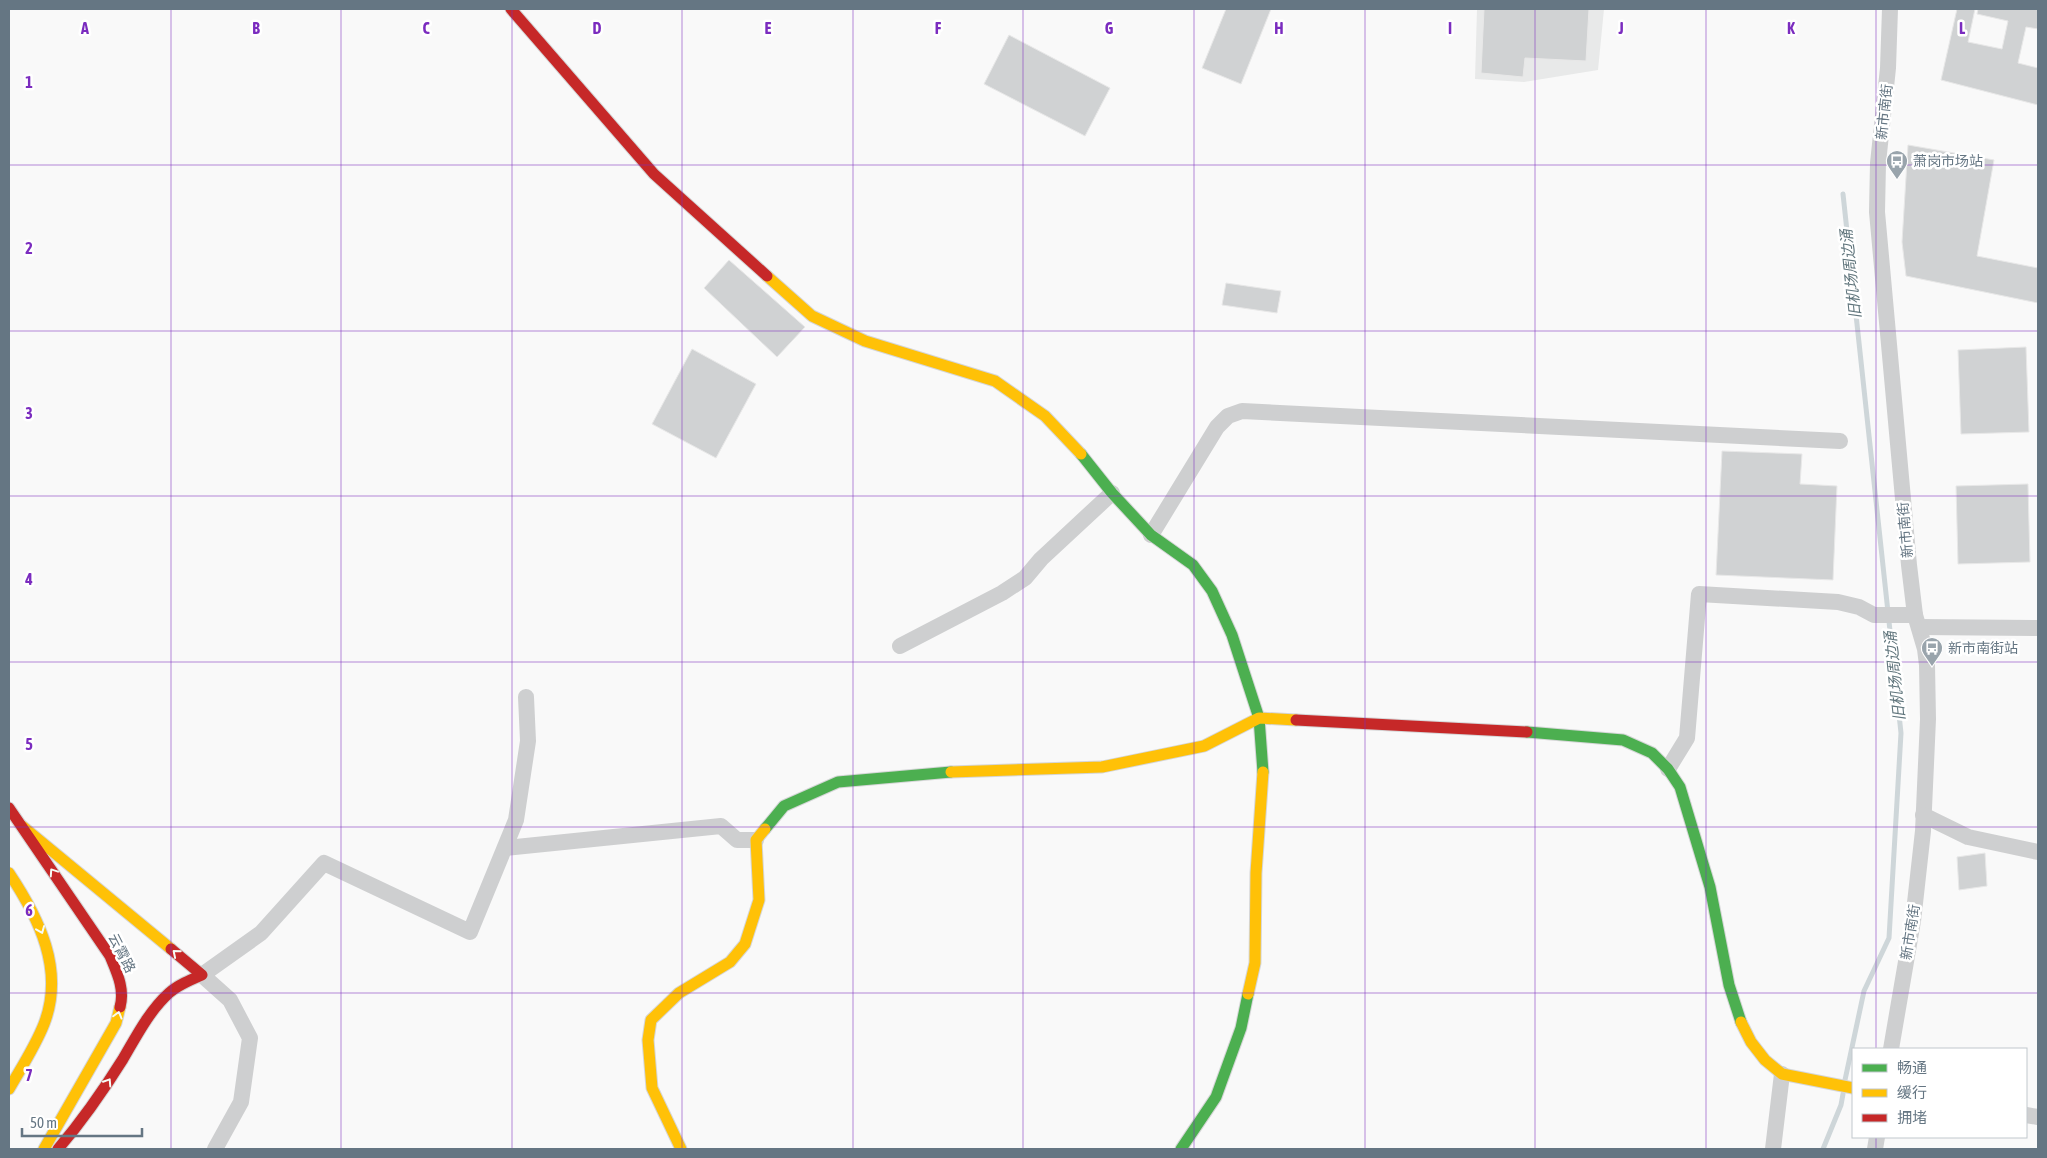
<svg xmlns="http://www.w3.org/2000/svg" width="2047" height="1158" font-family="'Asap Condensed','Noto Sans SC',sans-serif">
<rect width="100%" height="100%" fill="#f9f9f9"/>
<path fill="#e8e9e9" d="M1477 9H1604L1598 70 1524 82 1475 79Z"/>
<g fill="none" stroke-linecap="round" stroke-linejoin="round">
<g stroke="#ced6d9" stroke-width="5">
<path d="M1843 194 1901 733 1889 938 1864 991 1845 1080"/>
<path d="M1823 1149 1841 1105 1843 1094"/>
</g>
</g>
<g fill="#d0d2d3" stroke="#e8e8e8">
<path d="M1226 9H1271L1241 84 1202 68Z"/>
<path d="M1484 9H1589L1586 61 1525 58 1523 77 1481 73Z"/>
<path d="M1957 9H1975L1968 42 2002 49 2008 21 1977 14 1978 9H2038V29L2026 27 2018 63 2038 68V105L1941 80Z"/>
<path d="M1009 35 1110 88 1085 136 984 84Z"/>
<path d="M1908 145 1994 160 1977 256 2038 268V303L1906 276 1902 242Z"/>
<path d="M729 260 805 327 777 357 704 288Z"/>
<path d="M1226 283 1281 291 1277 313 1222 305Z"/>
<path d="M2026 347 2029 432 1961 434 1958 350Z"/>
<path d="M692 349 756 384 716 458 652 424Z"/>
<path d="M1722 451 1802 454 1800 484 1837 486 1833 580 1716 575Z"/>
<path d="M2028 484 2030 562 1958 564 1956 486Z"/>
<path d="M1985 853 1987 886 1959 890 1957 857Z"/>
</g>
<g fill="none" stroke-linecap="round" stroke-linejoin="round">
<g stroke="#d5d6d7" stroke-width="13">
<g id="fast">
<path d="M1081 454 1112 493 1151 535 1193 565 1212 591 1232 635 1259 718 1263 772"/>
<path d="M1527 732 1623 740 1652 753 1668 769 1680 787 1710 887 1729 985 1741 1022"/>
<path d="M765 829 784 806 838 782 951 772"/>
<path d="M1181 1149 1216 1097 1241 1028 1248 994"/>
</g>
</g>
<g stroke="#d5d6d7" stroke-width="13">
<g id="slow">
<path d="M767 276 812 316 865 341 995 381 1045 416 1081 454"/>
<path d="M951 772 1102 767 1204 746 1259 718 1296 720"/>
<path d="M22 826 171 949"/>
<path d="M9 873C39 918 65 970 44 1024 35 1047 21 1068 9 1089"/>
<path d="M1248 994 1255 963 1256 873 1263 772"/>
<path d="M1741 1022 1751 1042 1765 1060 1782 1074 1853 1088"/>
<path d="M44 1149 116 1023 120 1007"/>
<path d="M681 1149 652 1088 648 1040 651 1020 679 993 730 962 745 944 759 900 756 840 765 829"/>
</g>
</g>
<g stroke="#d5d6d7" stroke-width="13">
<g id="jam">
<path d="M511 9 654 174 767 276"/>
<path d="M1296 720 1527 732"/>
<path d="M9 808 110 956C117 973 125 989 120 1007"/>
<path d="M58 1149C82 1121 103 1091 123 1059 136 1037 149 1011 169 993 178 985 190 980 202 975L171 949"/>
</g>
</g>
<g stroke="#cecfd0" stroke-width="16">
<path d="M1890 9 1888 68 1878 163 1877 212 1909 565 1915 615 1925 649 1927 665 1928 719 1923 831 1913 921 1891 1049"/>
<path d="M1151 535 1217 427 1228 416 1242 411 1840 441"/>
<path d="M1919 627 2038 628"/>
<path d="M900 646 1002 593 1025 578 1041 559 1112 493"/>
<path d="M1668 769 1687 738 1699 594 1838 602 1859 607 1874 615H1915"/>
<path d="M1923 815 1968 837 2038 852"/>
<path d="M505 848 721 826 737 840H756"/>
<path d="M2026 1115 2038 1117"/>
<path d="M215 1149 241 1102 250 1038 230 1000 202 975 261 933 324 863 470 932 516 820 528 741 526 697"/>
<path d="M1773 1149 1782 1074"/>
<path d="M1875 1149 1877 1137"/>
</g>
<use href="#fast" stroke="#4caf50" stroke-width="11"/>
<use href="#slow" stroke="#ffc107" stroke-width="11"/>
<use href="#jam" stroke="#c62828" stroke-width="11"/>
</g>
<defs><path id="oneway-chevron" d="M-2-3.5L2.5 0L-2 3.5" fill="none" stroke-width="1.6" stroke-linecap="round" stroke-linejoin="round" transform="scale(1.25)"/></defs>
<g stroke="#f6fbf6">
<use href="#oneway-chevron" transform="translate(53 872) rotate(-124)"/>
<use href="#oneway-chevron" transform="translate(41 930) rotate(68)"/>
<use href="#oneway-chevron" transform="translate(176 953) rotate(-140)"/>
<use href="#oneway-chevron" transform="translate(118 1015) rotate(-75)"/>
<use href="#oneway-chevron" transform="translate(108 1082) rotate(-57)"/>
</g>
<path fill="none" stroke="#7b2cbf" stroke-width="1" stroke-opacity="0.55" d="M171 9V1149M341 9V1149M512 9V1149M682 9V1149M853 9V1149M1023 9V1149M1194 9V1149M1365 9V1149M1535 9V1149M1706 9V1149M1876 9V1049M9 165H2038M9 331H2038M9 496H2038M9 662H2038M9 827H2038M9 993H2038M1876 1137V1149"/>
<defs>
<g id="bus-pin" transform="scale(1.125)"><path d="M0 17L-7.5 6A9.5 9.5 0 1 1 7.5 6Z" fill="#99a4ac" stroke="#fff"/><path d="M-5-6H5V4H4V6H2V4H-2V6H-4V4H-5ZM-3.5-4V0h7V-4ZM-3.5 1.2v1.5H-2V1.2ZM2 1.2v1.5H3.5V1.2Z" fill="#fff"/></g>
</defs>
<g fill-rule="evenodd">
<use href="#bus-pin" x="1897" y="161"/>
<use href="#bus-pin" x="1932" y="648"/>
</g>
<g text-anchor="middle" stroke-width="5" stroke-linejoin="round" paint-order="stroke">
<g font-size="14" fill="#657683" stroke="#fff">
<text transform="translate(1884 112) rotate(-84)" y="5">新市南街</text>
<text transform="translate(1905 530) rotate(-95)" y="5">新市南街</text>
<text transform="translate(1910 932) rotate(-81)" y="5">新市南街</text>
<text transform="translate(122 953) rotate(63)" y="5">云霄路</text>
</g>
<g font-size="14" fill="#657683" stroke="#fff" text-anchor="start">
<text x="1913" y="166">萧岗市场站</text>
<text x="1948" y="653">新市南街站</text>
</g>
<g font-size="15" font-style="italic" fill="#60757c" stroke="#fff">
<text transform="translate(1851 274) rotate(-96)" y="5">旧机场周边涌</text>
<text transform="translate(1895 676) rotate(-96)" y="5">旧机场周边涌</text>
</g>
</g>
<g font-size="16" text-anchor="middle" font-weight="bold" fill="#7b2cbf" stroke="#fff" stroke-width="5" stroke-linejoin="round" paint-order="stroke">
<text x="85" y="34">A</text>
<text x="256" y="34">B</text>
<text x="426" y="34">C</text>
<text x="597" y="34">D</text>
<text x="768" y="34">E</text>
<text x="938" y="34">F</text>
<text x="1109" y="34">G</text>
<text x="1279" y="34">H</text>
<text x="1450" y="34">I</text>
<text x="1621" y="34">J</text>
<text x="1791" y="34">K</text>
<text x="1962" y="34">L</text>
<text x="29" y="88">1</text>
<text x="29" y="254">2</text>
<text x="29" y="419">3</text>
<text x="29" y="585">4</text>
<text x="29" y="750">5</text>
<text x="29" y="916">6</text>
<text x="29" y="1081">7</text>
</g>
<rect width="2047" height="1158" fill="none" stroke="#657683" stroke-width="20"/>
<rect x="1852" y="1048" width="175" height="90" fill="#ffffff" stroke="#c1c8cd"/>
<rect x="1862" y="1064" width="25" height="8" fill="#4caf50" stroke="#c1c8cd"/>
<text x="1897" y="1073" font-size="15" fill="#657683">畅通</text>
<rect x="1862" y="1089" width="25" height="8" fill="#ffc107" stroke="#c1c8cd"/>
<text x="1897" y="1098" font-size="15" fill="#657683">缓行</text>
<rect x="1862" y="1114" width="25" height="8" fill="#c62828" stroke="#c1c8cd"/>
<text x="1897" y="1123" font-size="15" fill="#657683">拥堵</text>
<path d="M22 1128v8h120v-8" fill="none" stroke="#657683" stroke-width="2.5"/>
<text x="30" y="1128" font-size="15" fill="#657683" stroke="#ffffff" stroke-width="4" paint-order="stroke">50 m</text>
</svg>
